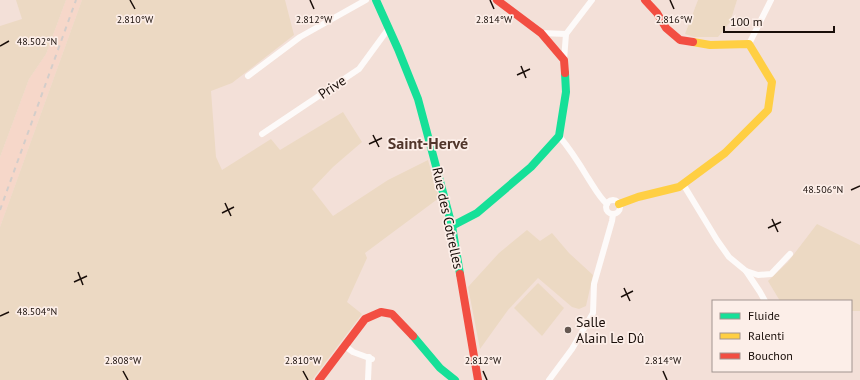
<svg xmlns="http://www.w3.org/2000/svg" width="860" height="380" font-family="'PT Sans',sans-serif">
<rect width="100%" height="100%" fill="#f3e0d8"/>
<path fill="#f6d7c9" d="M66 0H82L0 227V157L29 79 46 54Z"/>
<g fill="#ecd9c3">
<path d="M16 0H66L46 54 29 79 0 157V26L22 19Z"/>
<path d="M82 0H285L294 35 232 83 211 91 216 157 222 170 271 139 280 150 343 112 362 142 333 167 312 189 333 216 388 180 428 160 439 198 365 253 367 258 347 302 362 314 312 380H0V227Z"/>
<path d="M698 0H737L730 22 718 37H694L685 34Z"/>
<path d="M817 224 860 245V311H851V301H780L768 281 788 262Z"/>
<path d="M527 230 540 241 552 233 569 253 593 275 586 306 579 309 572 307 538 278 508 310 480 349 468 287 499 253Z"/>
<path d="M538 283 564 308 542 336 514 308Z"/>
</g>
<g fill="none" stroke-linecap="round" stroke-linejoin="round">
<g stroke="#fdfaf9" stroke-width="6">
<path d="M541 33 566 34"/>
<path d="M749 44 771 0"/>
<path d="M564 60 566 34 592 0"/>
<path d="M248 76 300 37 366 0"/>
<path d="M262 134 359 69 389 28"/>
<path d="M559 136C570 149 579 163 588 178 594 187 599 197 607 204"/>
<path d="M683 184 717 240 729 257 746 271 760 292 765 301"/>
<circle cx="613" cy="207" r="7"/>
<path d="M746 271 758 275 771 274 790 254"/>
<path d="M345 346 353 352 372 359"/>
<path d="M368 380 369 357"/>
<path d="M549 380 572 349 593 313 594 284 612 221 613 214"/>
</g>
<g stroke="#16e098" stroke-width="8">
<path d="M376 0 398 49 418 99 452 226 460 274"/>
<path d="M452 226 477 213 531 167 559 136 566 92 565 73"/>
<path d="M413 336 440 368 455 380"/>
</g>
<path stroke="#ffcf43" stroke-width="8" d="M619 204 638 197 679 187 725 153 768 110 772 82 749 44 710 45 693 42"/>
<g stroke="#f24e42" stroke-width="8">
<path d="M497 0 541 33 564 60 565 73"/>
<path d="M645 0 657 13 666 28 680 40 693 42"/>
<path d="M460 274 478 380"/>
<path d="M319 380 365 319 381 312 392 314 413 336"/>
</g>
<path stroke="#d3cdca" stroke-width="2" stroke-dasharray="5 5" stroke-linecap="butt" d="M0 210 76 0"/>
</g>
<path fill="none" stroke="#190e09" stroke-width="1.5" d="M130 0 135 9M310 0 314 9M490 0 494 9M670 0 674 9M0 46 9 41M521 66 526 78M517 75 530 69M373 135 379 147M369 144 382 138M851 190 860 186M225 203 231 216M222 213 234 207M772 219 778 232M768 228 781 222M78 272 83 285M74 282 87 276M624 288 630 301M621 297 633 291M0 316 9 312M123 371 128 380M303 371 308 380M483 371 487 380M663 371 667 380"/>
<circle fill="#655851" stroke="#fceee8" stroke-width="1.5" cx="568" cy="330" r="4"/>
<g text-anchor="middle" stroke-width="3.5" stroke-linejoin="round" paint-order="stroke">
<g font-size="14" fill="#190e09" stroke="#fceee8">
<text transform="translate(332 87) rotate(-34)" y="5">Prive</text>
<text transform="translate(448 218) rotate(78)" y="5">Rue des Cotrelles</text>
</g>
<g font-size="14" fill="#190e09" stroke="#fceee8" text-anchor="start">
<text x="576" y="327">Salle<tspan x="576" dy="16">Alain Le Dû</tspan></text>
</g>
<g font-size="16" font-weight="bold" fill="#51362b" stroke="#fceee8">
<text x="428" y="149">Saint-Hervé</text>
</g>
</g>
<g font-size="10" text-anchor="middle" fill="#190e09" stroke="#fceee8" stroke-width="3.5" stroke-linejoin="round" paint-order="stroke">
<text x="135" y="23">2.810°W</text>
<text x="314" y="23">2.812°W</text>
<text x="494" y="23">2.814°W</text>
<text x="674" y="23">2.816°W</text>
<text x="37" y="45">48.502°N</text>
<text x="823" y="193">48.506°N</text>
<text x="37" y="315">48.504°N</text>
<text x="123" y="364">2.808°W</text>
<text x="303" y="364">2.810°W</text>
<text x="483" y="364">2.812°W</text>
<text x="663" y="364">2.814°W</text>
</g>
<rect x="712" y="300" width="140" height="72" fill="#fceee8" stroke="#a1948f"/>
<rect x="720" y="313" width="20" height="6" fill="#16e098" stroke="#a1948f"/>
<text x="748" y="320" font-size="12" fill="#190e09">Fluide</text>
<rect x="720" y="333" width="20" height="6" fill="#ffcf43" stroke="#a1948f"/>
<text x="748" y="340" font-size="12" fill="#190e09">Ralenti</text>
<rect x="720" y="353" width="20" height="6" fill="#f24e42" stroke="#a1948f"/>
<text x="748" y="360" font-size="12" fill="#190e09">Bouchon</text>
<path d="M724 26v6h110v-6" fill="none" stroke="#190e09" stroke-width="2"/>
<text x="730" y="26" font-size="12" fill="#190e09" stroke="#fceee8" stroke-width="3" paint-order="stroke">100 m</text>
</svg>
